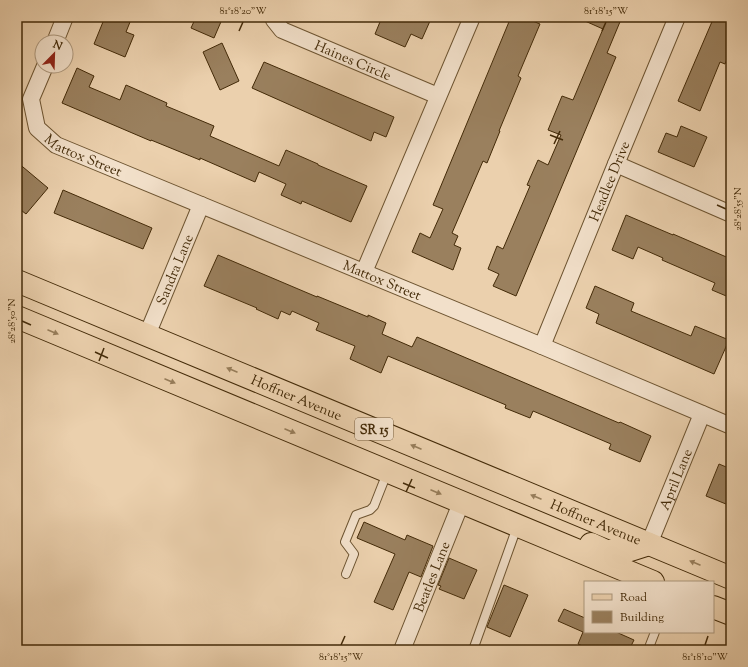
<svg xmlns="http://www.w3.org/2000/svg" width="748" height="667" font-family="'Sorts Mill Goudy',serif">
<rect width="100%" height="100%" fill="#ebd0ad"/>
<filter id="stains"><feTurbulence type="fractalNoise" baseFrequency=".005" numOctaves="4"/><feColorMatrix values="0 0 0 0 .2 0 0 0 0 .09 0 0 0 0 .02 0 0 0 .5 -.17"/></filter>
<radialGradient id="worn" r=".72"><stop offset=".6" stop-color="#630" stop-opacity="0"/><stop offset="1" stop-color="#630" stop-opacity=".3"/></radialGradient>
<g fill="#9a805e" stroke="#432a08">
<path d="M105 17H118L130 22 126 32 134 35 125 57 94 44Z"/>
<path d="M196 17H223L214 38 191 28Z"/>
<path d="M382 17H420L430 21 422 39 411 34 405 47 375 34Z"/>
<path d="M511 17H523L540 24 518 76 521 78 499 131H500L487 163 483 161 452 233 458 236 454 245 461 248 453 270 412 252 420 233 430 238 443 209 433 205Z"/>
<path d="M576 17H622L607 53 616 57 516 296 493 286 499 274 488 269 497 246 503 249 530 186 527 185 538 160 548 165 561 135 548 130 562 96 573 100 603 29Z"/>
<path d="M714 17H724L731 20V48L725 64 720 62 700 111 678 101Z"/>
<path d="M222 43 239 81 220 90 203 52Z"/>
<path d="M264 62 394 117 386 137 374 132 371 141 252 88Z"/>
<path d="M77 68 94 76 89 87 120 100 126 85 167 103 166 106 214 126 210 136 279 166 286 150 318 164V165L367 186 351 222 302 201 301 204 281 195 286 184 259 172 255 182 200 158V160L151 140V141L62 103Z"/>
<path d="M681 126 707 137 694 167 658 152 666 133 677 137Z"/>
<path d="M17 162 48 188 26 214 17 207Z"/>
<path d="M63 190 152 228 143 249 54 213Z"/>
<path d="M626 215 673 235V234L731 259V298L712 290 715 283 662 260 663 258 638 247 633 259 612 250Z"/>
<path d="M218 255 317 297V296L368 317V315L386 323 382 334 412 347 417 337 619 423 620 422 651 436 640 462 609 449 611 444 545 416 533 411 530 418 505 408 506 405 388 356 381 373 350 359 355 346 316 330 319 323 292 311 290 315 281 311 278 319 256 309 257 308 204 286Z"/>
<path d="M595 286 634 303 631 311 691 336 695 326 729 340 714 374 596 323 599 314 586 308Z"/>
<path d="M719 464 731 469V506L706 496Z"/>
<path d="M364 522 405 540 407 535 433 546 421 577 409 572 393 610 374 602 395 554 357 538Z"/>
<path d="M449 558 477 570 464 599 439 589 441 586 438 585Z"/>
<path d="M504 585 528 595 510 637 487 627Z"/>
<path d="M564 609 585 618V632H616L634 640 629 650H591L578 644 583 632 558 621Z"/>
</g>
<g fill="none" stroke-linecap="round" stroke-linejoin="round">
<g stroke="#6d5431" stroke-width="10">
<g id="lane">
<path d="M346 574 354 554 345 542 356 515 370 510 374 506 387 473"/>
<path d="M473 650 517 527"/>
<path d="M648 650 655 632"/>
</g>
</g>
<g stroke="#6d5431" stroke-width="18">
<g id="street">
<path id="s1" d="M274 17V20L282 30 438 96"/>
<path d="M55 42 65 17"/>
<path id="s2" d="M45 66 31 99 37 128 56 145 542 346 731 426"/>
<path d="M616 164 731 214"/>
<path d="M364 272 472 17"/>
<path id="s3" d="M147 335 201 205"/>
<path id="s4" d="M542 346 616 164 677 17"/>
<path id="s5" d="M649 544 702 414"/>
<path id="s6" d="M402 650 461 503"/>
</g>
</g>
<g stroke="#432a08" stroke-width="24">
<g id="primary">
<path id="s7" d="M17 281 731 578"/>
<path d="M17 317 653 582"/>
<path d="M591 544 606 551H627L649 544"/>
<path d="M713 607 731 614"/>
</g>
</g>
<use href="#lane" stroke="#f2e0ca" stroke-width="8"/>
<use href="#street" stroke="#f2e0ca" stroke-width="16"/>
<use href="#primary" stroke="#ebd0ad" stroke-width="22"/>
</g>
<defs><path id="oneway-solid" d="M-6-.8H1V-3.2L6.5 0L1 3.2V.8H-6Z"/></defs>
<g fill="#977d5a">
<use href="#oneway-solid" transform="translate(53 332) rotate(23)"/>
<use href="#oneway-solid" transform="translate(232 370) rotate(-157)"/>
<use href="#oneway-solid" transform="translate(170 381) rotate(23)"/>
<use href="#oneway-solid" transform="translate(290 431) rotate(23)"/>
<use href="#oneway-solid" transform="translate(416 447) rotate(-157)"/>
<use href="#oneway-solid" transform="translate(436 492) rotate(23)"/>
<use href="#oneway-solid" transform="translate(536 497) rotate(-157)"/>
<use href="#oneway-solid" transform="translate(695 563) rotate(-157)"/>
</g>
<path fill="none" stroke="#432a08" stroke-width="1.5" d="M239 31 243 22M602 31 606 22M550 135 563 140M554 144 560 131M717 205 726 209M22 321 31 325M95 352 108 358M99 361 104 348M403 483 415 488M406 492 412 479M341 645 345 636M705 645 708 636"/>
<g text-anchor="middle" stroke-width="4" stroke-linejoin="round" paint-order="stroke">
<rect fill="#f2e0ca" stroke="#786142" stroke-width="1" x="355" y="418" width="38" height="22" rx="3"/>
<g font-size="13" font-weight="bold" fill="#432a08">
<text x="374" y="434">SR 15</text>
</g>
<g font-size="14" fill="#432a08" stroke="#f2e0ca">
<text dy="5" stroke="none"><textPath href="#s1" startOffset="93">Haines Circle</textPath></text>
<text dy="5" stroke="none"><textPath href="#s2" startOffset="120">Mattox Street</textPath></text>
<text dy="5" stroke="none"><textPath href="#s4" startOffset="178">Headlee Drive</textPath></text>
<text dy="5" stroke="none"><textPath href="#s3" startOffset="71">Sandra Lane</textPath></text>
<text dy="5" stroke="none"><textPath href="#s2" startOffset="444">Mattox Street</textPath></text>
<text dy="5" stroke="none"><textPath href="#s7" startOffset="303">Hoffner Avenue</textPath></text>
<text dy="5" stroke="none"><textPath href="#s5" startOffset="70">April Lane</textPath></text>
<text dy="5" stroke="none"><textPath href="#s7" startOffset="627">Hoffner Avenue</textPath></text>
<text dy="5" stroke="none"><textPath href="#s6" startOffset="79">Beatles Lane</textPath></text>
</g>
</g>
<rect width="748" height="667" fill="none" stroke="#ebd0ad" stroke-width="44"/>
<rect x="584" y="581" width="130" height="52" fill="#f2e0ca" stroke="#ac977c"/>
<rect x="592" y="594" width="20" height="6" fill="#ebd0ad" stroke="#ac977c"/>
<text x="620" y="601" font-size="12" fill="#432a08">Road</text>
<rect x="592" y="611" width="20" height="12" fill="#9a805e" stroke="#ac977c"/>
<text x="620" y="621" font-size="12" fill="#432a08">Building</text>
<g transform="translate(54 54) rotate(23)"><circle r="19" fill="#f2e0ca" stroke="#ac977c"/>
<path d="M0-3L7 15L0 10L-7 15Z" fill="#8f2418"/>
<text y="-6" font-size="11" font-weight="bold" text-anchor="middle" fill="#432a08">N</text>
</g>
<rect x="22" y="22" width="704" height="623" fill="none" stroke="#432a08" stroke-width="1.5"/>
<g font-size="10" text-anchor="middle" fill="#432a08">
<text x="243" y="14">81°18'20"W</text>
<text x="606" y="14">81°18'15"W</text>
<text transform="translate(737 209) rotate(-90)" y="4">28°28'55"N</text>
<text transform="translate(11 321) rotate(-90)" y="4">28°28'50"N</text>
<text x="341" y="660">81°18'15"W</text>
<text x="705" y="660">81°18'10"W</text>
</g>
<rect width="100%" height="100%" filter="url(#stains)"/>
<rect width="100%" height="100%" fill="url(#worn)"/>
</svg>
